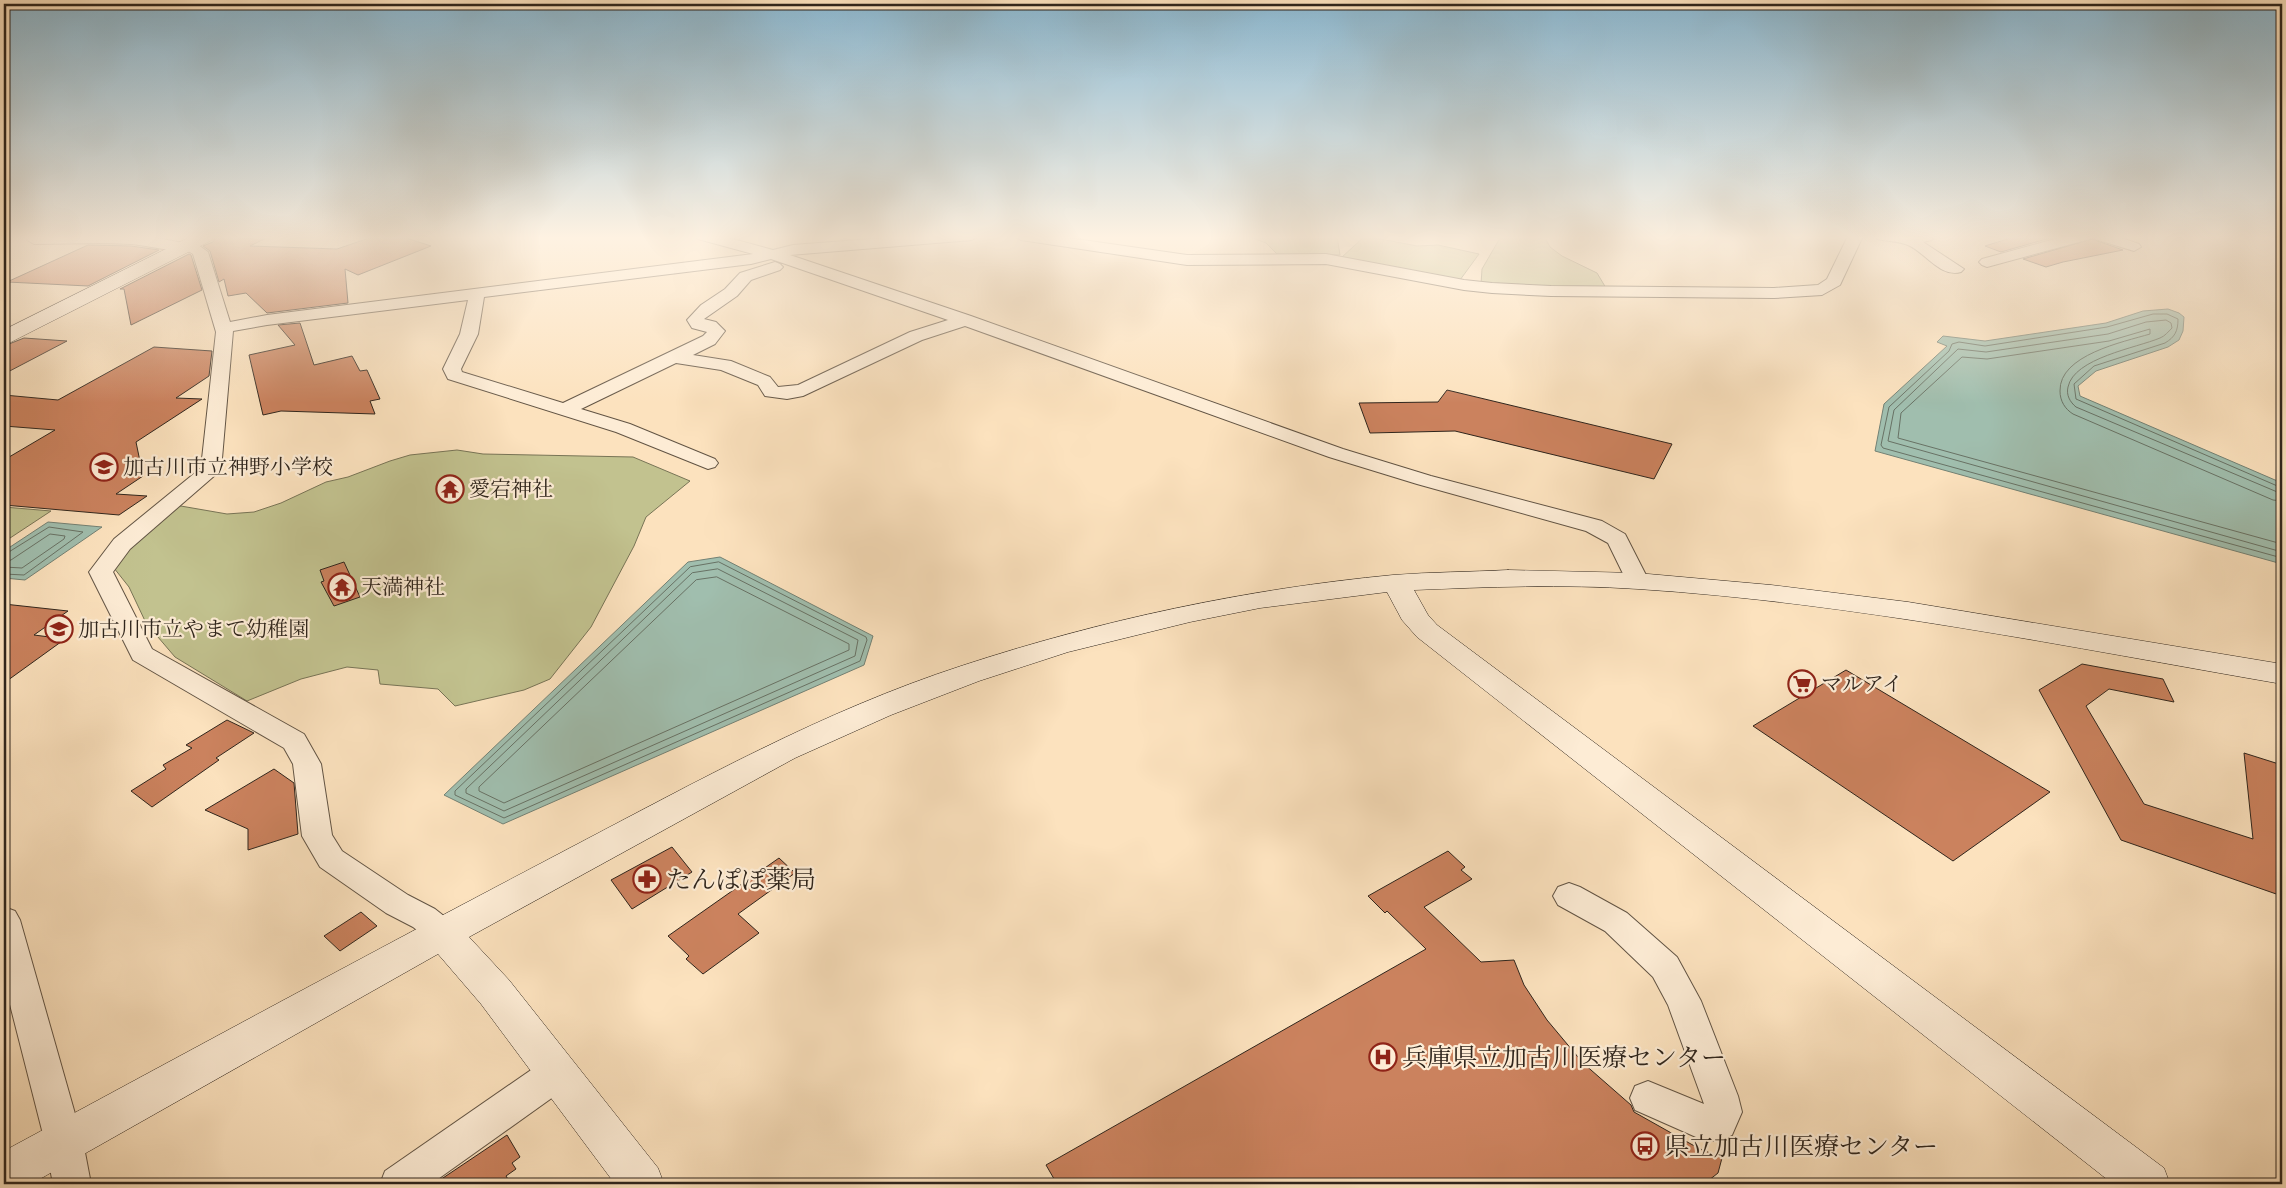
<svg xmlns="http://www.w3.org/2000/svg" width="2286" height="1188" font-family="'IM FELL DW Pica','Noto Serif JP',serif">
<rect width="100%" height="100%" fill="#fce2be"/>
<filter id="stains"><feTurbulence type="fractalNoise" baseFrequency=".004" numOctaves="4"/><feColorMatrix values="0 0 0 0 .2 0 0 0 0 .09 0 0 0 0 .02 0 0 0 .5 -.17"/></filter>
<radialGradient id="worn" r=".72"><stop offset=".6" stop-color="#630" stop-opacity="0"/><stop offset="1" stop-color="#630" stop-opacity=".3"/></radialGradient>
<g fill="#c2c28f" stroke="#787456">
<path d="M1248 236H1337L1340 255 1277 254 1266 243Z"/>
<path d="M1365 236 1417 246 1438 245 1479 254 1460 280 1342 257Z"/>
<path d="M1498 236H1544L1550 247 1562 256 1597 273 1606 288 1481 284 1482 269 1500 238Z"/>
<path d="M457 450 483 454 633 457 690 481 646 517 634 546 591 627 550 679 524 690 455 706 438 689 380 684 378 670 347 667 301 679 247 701 175 657 146 623 129 587 110 563 175 505 227 514 254 512 281 503 326 482 348 477 390 461 410 455Z"/>
<path d="M4 507 51 511 4 542Z"/>
</g>
<g fill="#a0beae" stroke="#738174">
<path d="M2168 309 2179 313 2184 317 2183 331 2179 340 2168 347 2096 371 2078 386 2080 396 2282 483V564L1875 451 1884 404 1947 346 1937 342 1943 336 1985 341 2106 323 2143 311Z"/>
<path d="M48 522 102 527 25 580 4 578V551Z"/>
<path d="M720 557 873 636 864 665 503 824 444 795 688 562Z"/>
</g>
<g fill="none" stroke-linecap="round" stroke-linejoin="round">
<g stroke="#687265" stroke-width="1">
<path d="M2282 488 2076 399 2074 384 2094 366 2165 343C2175 337 2178 331 2178 319L2167 314H2153L2107 327 1985 346 1959 342 1952 344 1949 351 1889 407 1881 445 1883 448 2282 558"/>
<path d="M2282 494 2076 407C2070 402 2066 395 2068 387 2074 358 2136 348 2160 338 2165 336 2168 332 2172 328L2171 323 2166 320 2146 322 2108 334 1986 352 1958 349 1894 410 1888 441 2282 552"/>
<path d="M2282 501 2273 500 2073 414C2065 409 2060 401 2060 391 2059 355 2123 342 2150 334V329L2109 341 1987 359 1962 357 1901 413 1898 438 2282 544"/>
<path d="M4 555 49 527 83 532 24 575 4 574"/>
<path d="M4 562 11 560 50 534 65 536 64 539 22 568 4 567"/>
<path d="M719 562 866 637 867 640 860 661 504 818 455 795V791L690 567Z"/>
<path d="M718 569 858 640 855 656 504 811 466 793V789L692 573Z"/>
<path d="M717 577 849 644V650L504 803 479 791V787L696 580Z"/>
</g>
</g>
<g fill="#cb825e" stroke="#2f251c">
<path d="M216 236H270L250 246 337 249 375 236H400L431 246 358 275 345 269 348 303 267 313 246 293 228 296 224 279 219 282 210 251 203 246 213 242Z"/>
<path d="M2017 236H2057L2001 252 1985 246Z"/>
<path d="M2092 239 2123 250 2063 262 2046 267 2023 259Z"/>
<path d="M88 245 131 246 159 250 88 286 7 282Z"/>
<path d="M189 254 191 255 202 290 131 325 124 289H120Z"/>
<path d="M300 323 314 365 352 356 360 371 367 370 380 399 370 401 375 414 281 411 263 415 249 355 295 345 278 325Z"/>
<path d="M24 338 67 341 4 374V346Z"/>
<path d="M154 347 212 351 209 376 176 398 202 399 136 442 143 476 116 494 147 496 119 515 4 505V460L55 430 4 426V395L58 400Z"/>
<path d="M1447 390 1672 444 1654 479 1455 431 1370 433 1359 403 1438 402Z"/>
<path d="M344 562 360 597 334 606 321 582 324 581 320 570Z"/>
<path d="M4 604 68 611 34 635 65 639 4 683Z"/>
<path d="M2082 664 2163 679 2174 702 2109 689 2086 706 2144 804 2253 839 2244 753 2282 765V896L2121 840 2039 690Z"/>
<path d="M1846 670 2050 792 1953 861 1753 726Z"/>
<path d="M227 720 254 733 216 758 219 760 152 807 131 791 166 769 163 765 192 748 186 745Z"/>
<path d="M274 769 294 783 298 834 248 850V829L205 810Z"/>
<path d="M672 847 692 872 632 909 611 880Z"/>
<path d="M1448 851 1465 867 1461 870 1472 879 1424 907 1481 962 1514 960 1524 985 1547 1020 1583 1063 1631 1105 1634 1112 1698 1148 1722 1158 1718 1173 1704 1184H1057L1046 1165 1426 949 1387 911 1385 913 1368 896Z"/>
<path d="M779 858 795 873 738 914 759 933 703 974 686 959 689 956 668 936Z"/>
<path d="M361 912 377 926 340 951 324 936Z"/>
<path d="M507 1135 520 1157 512 1163 516 1169 506 1176 511 1184H434Z"/>
</g>
<g fill="none" stroke-linecap="round" stroke-linejoin="round">
<g stroke="#625444" stroke-width="2">
<g id="street">
<path d="M31 236H148L183 243 189 241 194 242 208 252 230 322 267 315 753 254 698 239 696 236H722L773 250 793 245 910 236H979L972 240 790 255 971 316 1343 449 1431 476 1602 521 1625 534 1649 581 1645 586 1637 588 1629 586 1608 543 1586 531 1417 484 1329 457 965 326 922 340 803 396 787 399 765 396 758 385 721 370 676 363 581 409 630 424 715 459 718 463 715 467 708 469 616 432 448 379 443 369 460 334 468 300 267 325 233 331 221 470 130 549 113 572 152 649 304 734 321 764 332 835 342 851 408 895 435 909 454 924 459 933 454 942 443 946 432 942 413 927 386 913 320 867 302 836 293 764 284 748 133 660 89 572 114 539 201 468 216 332 193 254 188 251C180 253 144 245 131 244 99 242 66 244 34 244L27 240ZM771 259 948 320 910 332 798 385 778 387 770 377 731 361 693 355 715 344 725 331 716 322 704 319 737 296 751 280 780 270 783 267 780 264 775 262 740 273 725 289 701 305 687 320 692 328 707 332 703 336 563 403 462 372 461 369 478 334 484 297 751 264Z"/>
<path d="M1014 236H1055L1187 255 1326 254 1464 280 1492 283 1551 286 1774 288 1818 285 1827 279 1848 236H1863L1840 285 1822 295 1774 298 1551 296 1492 293 1464 290 1326 264 1187 265 1021 240Z"/>
<path d="M1875 236H1934L1932 240 1923 242 1964 269 1961 272C1940 278 1925 252 1908 245 1899 241 1886 241 1877 239Z"/>
<path d="M2066 236H2092L2090 239 1987 267 1982 265 1979 262 1982 259Z"/>
<path d="M2093 236H2116L2139 244 2141 247 2134 251 2095 239Z"/>
<path d="M1569 883 1580 887 1627 913 1677 957 1701 1001 1738 1096 1742 1112 1732 1135 1719 1141H1705L1635 1110 1630 1098 1635 1086 1648 1081 1704 1104 1668 1005 1653 977 1605 931 1558 905 1553 896 1558 887Z"/>
<path d="M4 907 15 911 20 920 83 1142 91 1184H53L45 1142 4 981Z"/>
<path d="M557 1057 570 1061 575 1073 570 1085 431 1184H380L385 1171 544 1061Z"/>
</g>
</g>
<g stroke="#2f251c" stroke-width="1">
<g id="secondary">
<path d="M192 236H214L212 240 11 342 4 344V330Z"/>
<path d="M1508 570 1637 573 1771 585 1908 602 2282 664V684C2068 647 1855 603 1638 589 1563 584 1488 587 1414 590L1428 615 1437 625 2164 1168 2170 1184H2113L1417 637 1402 620 1387 592 1260 608 1190 622 1068 652 979 681 891 715 795 758 469 937 509 980 658 1168 664 1184H615L481 1004 438 954 31 1184H4V1151C191 1050 379 948 568 849 696 782 823 711 961 666 1101 620 1246 589 1393 575 1431 572 1470 572 1508 570Z"/>
</g>
</g>
<use href="#street" fill="#fdecd5" fill-rule="evenodd"/>
<use href="#secondary" fill="#fdecd5" fill-rule="evenodd"/>
</g>
<linearGradient id="sky" x2="0" y2="1"><stop stop-color="#8bb8d1"/><stop offset="0.59" stop-color="#fef2e2"/><stop offset="1" stop-color="#fef2e2" stop-opacity="0"/></linearGradient>
<rect width="2286" height="403" fill="url(#sky)"/>
<defs>
<g id="school-ring" transform="scale(1.4375)"><circle r="9.5" fill="#fdecd5" stroke="#8f2418" stroke-width="1.5"/><path d="M0-5L7-2L0 1L-7-2ZM-4 1L0 2.5L4 1V4Q0 6-4 4Z" fill="#8f2418"/></g>
<g id="temple-ring" transform="scale(1.4375)"><circle r="9.5" fill="#fdecd5" stroke="#8f2418" stroke-width="1.5"/><path d="M0-6L5-2H3V0L6.5 2.5H4V6H1.5V3h-3V6H-4V2.5H-6.5L-3 0V-2H-5Z" fill="#8f2418"/></g>
<g id="supermarket-ring" transform="scale(1.4375)"><circle r="9.5" fill="#fdecd5" stroke="#8f2418" stroke-width="1.5"/><path d="M-6-5.5h2.5l.6 2H6L4.5 2H-2.5L-4.4-4H-6ZM-1.5 3.2a1.3 1.3 0 1 0 .1 0ZM3 3.2a1.3 1.3 0 1 0 .1 0Z" fill="#8f2418"/></g>
<g id="pharmacy-ring" transform="scale(1.4375)"><circle r="9.5" fill="#fdecd5" stroke="#8f2418" stroke-width="1.5"/><path d="M-2-6h4v4h4v4h-4v4h-4v-4h-4v-4h4Z" fill="#8f2418"/></g>
<g id="hospital-ring" transform="scale(1.4375)"><circle r="9.5" fill="#fdecd5" stroke="#8f2418" stroke-width="1.5"/><path d="M-5-5h3v3.5h4V-5h3V5h-3V1.5h-4V5h-3Z" fill="#8f2418"/></g>
<g id="bus-ring" transform="scale(1.4375)"><circle r="9.5" fill="#fdecd5" stroke="#8f2418" stroke-width="1.5"/><path d="M-5-6H5V4H4V6H2V4H-2V6H-4V4H-5ZM-3.5-4V0h7V-4ZM-3.5 1.2v1.5H-2V1.2ZM2 1.2v1.5H3.5V1.2Z" fill="#8f2418"/></g>
</defs>
<g fill-rule="evenodd">
<use href="#school-ring" x="104" y="467"/>
<use href="#temple-ring" x="450" y="489"/>
<use href="#temple-ring" x="342" y="587"/>
<use href="#school-ring" x="59" y="629"/>
<use href="#supermarket-ring" x="1802" y="684"/>
<use href="#pharmacy-ring" x="647" y="879"/>
<use href="#hospital-ring" x="1383" y="1057"/>
<use href="#bus-ring" x="1645" y="1146"/>
</g>
<g text-anchor="middle" stroke-width="4.5" stroke-linejoin="round" paint-order="stroke">
<g font-size="21" fill="#2f251c" stroke="#fdecd5" text-anchor="start">
<text x="123" y="474">加古川市立神野小学校</text>
<text x="469" y="496">愛宕神社</text>
<text x="361" y="594">天満神社</text>
<text x="78" y="636">加古川市立やまて幼稚園</text>
<text x="1821" y="691">マルアイ</text>
</g>
<g font-size="25" fill="#2f251c" stroke="#fdecd5" text-anchor="start">
<text x="666" y="888">たんぽぽ薬局</text>
<text x="1402" y="1066">兵庫県立加古川医療センター</text>
<text x="1664" y="1155">県立加古川医療センター</text>
</g>
</g>
<rect width="2286" height="1188" fill="none" stroke="#fce2be" stroke-width="20"/>
<rect x="5" y="5" width="2276" height="1178" fill="none" stroke="#2f251c" stroke-width="2.5"/>
<rect x="10" y="10" width="2266" height="1168" fill="none" stroke="#2f251c"/>
<rect width="100%" height="100%" filter="url(#stains)"/>
<rect width="100%" height="100%" fill="url(#worn)"/>
</svg>
